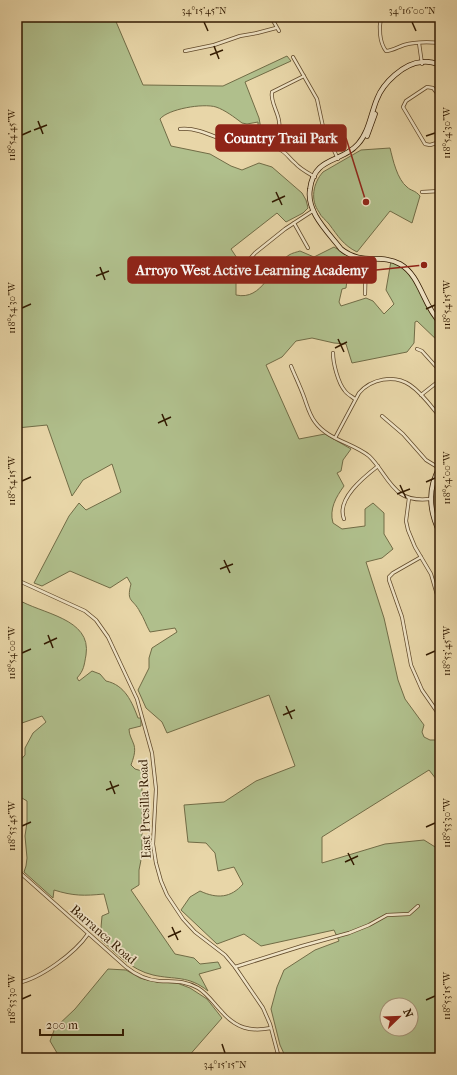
<svg xmlns="http://www.w3.org/2000/svg" width="457" height="1075" font-family="'IM FELL French Canon',serif">
<rect width="100%" height="100%" fill="#e8d6a8"/>
<filter id="stains"><feTurbulence type="fractalNoise" baseFrequency=".005" numOctaves="4"/><feColorMatrix values="0 0 0 0 .2 0 0 0 0 .09 0 0 0 0 .02 0 0 0 .5 -.17"/></filter>
<radialGradient id="worn" r=".72"><stop offset=".6" stop-color="#630" stop-opacity="0"/><stop offset="1" stop-color="#630" stop-opacity=".3"/></radialGradient>
<g fill="#b0bf8c" stroke="#716c46" fill-rule="evenodd">
<path d="M17 17H114L143 85 223 86 287 56 291 61 245 82 259 118 263 140H258V122L247 124 242 123C234 117 225 110 216 107 203 103 168 109 160 119L171 146 210 154 231 166 242 170 259 163 272 167 302 193 306 200 308 208 303 213 286 222 277 213 231 249 241 264 236 272V295C263 301 270 267 289 255 292 253 297 252 300 251L314 257 334 247 350 257 346 288 342 289 339 302 341 306 366 298 373 301 384 314 394 304 386 290 391 261 409 272 440 322V343L417 321 415 322 414 343 407 352 352 363 346 344 334 343 312 338 296 341 282 357 266 365 299 439 325 434 351 449 343 460 341 471 337 473 344 486C336 497 329 509 333 523L342 529 365 526V509L373 503 384 513V534L393 549 382 558 366 562 384 618 398 680 405 699 424 725 422 732 424 737 430 740H440V784L429 770 322 837V863L385 844 424 840 440 850V1058H286L280 1045 271 1009 277 987 284 970 315 950 339 941 334 930 261 946 244 934 217 944 181 910 190 897 200 891C217 899 231 898 243 884L234 867 218 871 215 853 206 843 188 842 184 805 224 802 256 781 295 766 269 695 167 733 162 722 146 708 138 690 149 668V658L152 648 177 632 175 628 150 632C146 625 144 618 140 612 133 598 126 603 131 584L127 577 110 588 70 571 42 586 34 583 69 516 79 503 86 510 121 492 112 464 83 480 72 496 47 425 17 428ZM387 1005H411V1029H387Z"/>
<path d="M390 148C393 160 397 179 407 187 411 191 415 190 420 196L412 223 390 211 357 252C343 245 338 236 329 224 326 220 321 217 319 212 310 200 313 183 323 172L361 150Z"/>
<path d="M17 599C41 614 92 618 86 655 84 666 84 670 77 678L79 681 92 671 100 674 106 681C125 685 132 702 138 718H141V726L129 729C129 735 132 739 134 745 136 752 133 759 131 765L135 769 142 771V855L139 870V885L131 890 175 954 194 958 200 964 218 962 221 968 199 974 208 991C188 975 175 980 153 975 131 970 116 953 100 939L102 916 109 913 104 894C84 896 73 896 54 890L53 898 24 872 26 866 27 858 25 836 27 822V801L17 795V764L25 755V748L33 733 46 722 42 716 22 723 17 728Z"/>
<path d="M108 969 126 970 140 978 157 982 177 983 190 988 207 999 222 1018 187 1058H60L50 1041 55 1028 75 1009Z"/>
</g>
<g fill="none" stroke-linecap="round" stroke-linejoin="round">
<g stroke="#60492a" stroke-width="4">
<g id="street">
<path d="M271 17 279 31"/>
<path d="M381 17C379 27 379 42 386 51 392 51 398 47 404 45 415 42 429 42 440 43"/>
<path d="M419 43 422 64"/>
<path d="M438 43 440 31"/>
<path d="M185 51 214 45 240 36 257 33 276 28"/>
<path d="M293 57 317 99 323 127 338 159"/>
<path d="M440 97 433 88 427 87 406 101 403 107 425 144 430 145 440 142"/>
<path d="M180 129C202 127 219 141 239 145 253 147 265 142 279 149 286 152 289 158 295 163 300 169 308 173 315 177"/>
<path d="M306 133 323 127"/>
<path d="M275 147C278 138 281 130 279 121 278 112 270 101 272 92L304 76"/>
<path d="M422 192 440 191"/>
<path d="M294 223 308 248"/>
<path d="M243 274 248 261 255 253 285 229 314 210"/>
<path d="M365 294 366 258"/>
<path d="M417 349 422 351 440 371"/>
<path d="M333 353C333 363 338 383 345 391 347 394 351 396 355 399"/>
<path d="M291 366C295 376 300 386 304 397 307 405 309 414 315 422 328 440 353 443 369 456 381 467 387 484 401 494 410 500 420 500 430 499"/>
<path d="M421 395 440 380"/>
<path d="M382 416 403 434 426 460 439 468"/>
<path d="M335 438 359 393C371 379 394 374 410 385 422 393 431 406 440 417"/>
<path d="M409 498 406 521 408 530 415 547 431 574 440 605"/>
<path d="M344 519C336 499 364 477 378 466"/>
<path d="M421 557 393 573 389 577V580L402 617 411 665 422 690 440 716"/>
<path d="M17 580 85 611 96 620 108 637 137 699 152 753 156 789 153 844 156 863 161 881 167 895 183 919 195 932 225 955 235 967 263 1008 270 1024 279 1058"/>
<path d="M17 870 126 967C136 975 147 980 159 981 174 982 184 980 198 988 208 994 214 1004 222 1012 236 1028 250 1032 271 1028"/>
<path d="M235 967 302 946 349 933 369 925 387 915 409 914 418 906"/>
<path d="M17 983C40 979 75 953 88 934"/>
</g>
</g>
<g stroke="#321a00" stroke-width="5.5">
<g id="secondary">
<path d="M440 65C435 63 428 61 422 62 404 63 383 83 377 99 371 113 369 132 358 144 342 163 314 156 310 189 306 212 328 232 341 249 362 266 380 253 400 264 421 276 423 306 440 322"/>
<path d="M367 136 375 114"/>
<path d="M440 467C427 489 429 511 440 533"/>
</g>
</g>
<use href="#street" stroke="#f0e4c6" stroke-width="2.5"/>
<use href="#secondary" stroke="#f0e4c6" stroke-width="4"/>
</g>
<path fill="none" stroke="#321a00" stroke-width="1.5" d="M204 22 208 31M412 22 416 31M214 46 219 59M210 55 223 50M38 121 43 134M34 130 47 125M22 135 31 131M426 136 435 133M276 192 282 205M272 202 285 196M100 267 105 280M96 276 109 271M22 308 31 304M426 309 435 305M338 339 344 352M335 348 347 342M162 414 167 426M158 423 171 417M22 481 31 477M426 482 435 478M400 485 406 498M397 494 410 489M224 560 230 573M220 569 233 564M48 635 53 648M44 644 57 638M22 653 31 649M426 655 435 651M286 706 292 719M283 715 295 710M110 781 115 794M106 790 119 785M22 826 31 822M426 827 435 823M348 853 354 865M345 862 358 856M172 927 178 940M168 937 181 931M22 999 31 995M426 1000 435 996M222 1044 225 1053"/>
<g text-anchor="middle" stroke-width="3.5" stroke-linejoin="round" paint-order="stroke">
<g font-size="13" fill="#321a00" stroke="#f0e4c6">
<text transform="translate(144 809) rotate(-92)" y="5">East Presilla Road</text>
<text transform="translate(104 934) rotate(41)" y="5">Barranca Road</text>
</g>
</g>
<path fill="none" stroke="#8f2418" stroke-width="1.5" d="M366 202L346 138M424 265L376 270"/>
<g fill="#8f2418" stroke="#f0e4c6" stroke-width="1.5">
<circle cx="366" cy="202" r="4"/>
<circle cx="424" cy="265" r="4"/>
</g>
<g fill="#8f2418" stroke="#8f2418" stroke-width="1.5">
<rect x="216" y="125" width="130" height="26" rx="4"/>
<rect x="128" y="257" width="248" height="26" rx="4"/>
</g>
<g font-size="14" text-anchor="middle" font-weight="bold" fill="#fff">
<text x="281" y="143">Country Trail Park</text>
<text x="252" y="275">Arroyo West Active Learning Academy</text>
</g>
<rect width="457" height="1075" fill="none" stroke="#e8d6a8" stroke-width="44"/>
<g transform="translate(399 1017) rotate(67)"><circle r="19" fill="#f0e4c6" stroke="#a49377"/>
<path d="M0-3L7 15L0 10L-7 15Z" fill="#8f2418"/>
<text y="-6" font-size="11" font-weight="bold" text-anchor="middle" fill="#321a00">N</text>
</g>
<path d="M40 1029v6h83v-6" fill="none" stroke="#321a00" stroke-width="2"/>
<text x="46" y="1029" font-size="12" fill="#321a00" stroke="#f0e4c6" stroke-width="3" paint-order="stroke">200 m</text>
<rect x="22" y="22" width="413" height="1031" fill="none" stroke="#321a00" stroke-width="1.5"/>
<g font-size="10" text-anchor="middle" fill="#321a00">
<text x="204" y="14">34°15'45"N</text>
<text x="412" y="14">34°16'00"N</text>
<text transform="translate(446 133) rotate(-90)" y="4">118°54'30"W</text>
<text transform="translate(11 135) rotate(-90)" y="4">118°54'45"W</text>
<text transform="translate(446 305) rotate(-90)" y="4">118°54'15"W</text>
<text transform="translate(11 308) rotate(-90)" y="4">118°54'30"W</text>
<text transform="translate(446 478) rotate(-90)" y="4">118°54'00"W</text>
<text transform="translate(11 481) rotate(-90)" y="4">118°54'15"W</text>
<text transform="translate(446 651) rotate(-90)" y="4">118°53'45"W</text>
<text transform="translate(11 653) rotate(-90)" y="4">118°54'00"W</text>
<text transform="translate(446 823) rotate(-90)" y="4">118°53'30"W</text>
<text transform="translate(11 826) rotate(-90)" y="4">118°53'45"W</text>
<text transform="translate(446 996) rotate(-90)" y="4">118°53'15"W</text>
<text transform="translate(11 999) rotate(-90)" y="4">118°53'30"W</text>
<text x="225" y="1068">34°15'15"N</text>
</g>
<rect width="100%" height="100%" filter="url(#stains)"/>
<rect width="100%" height="100%" fill="url(#worn)"/>
</svg>
